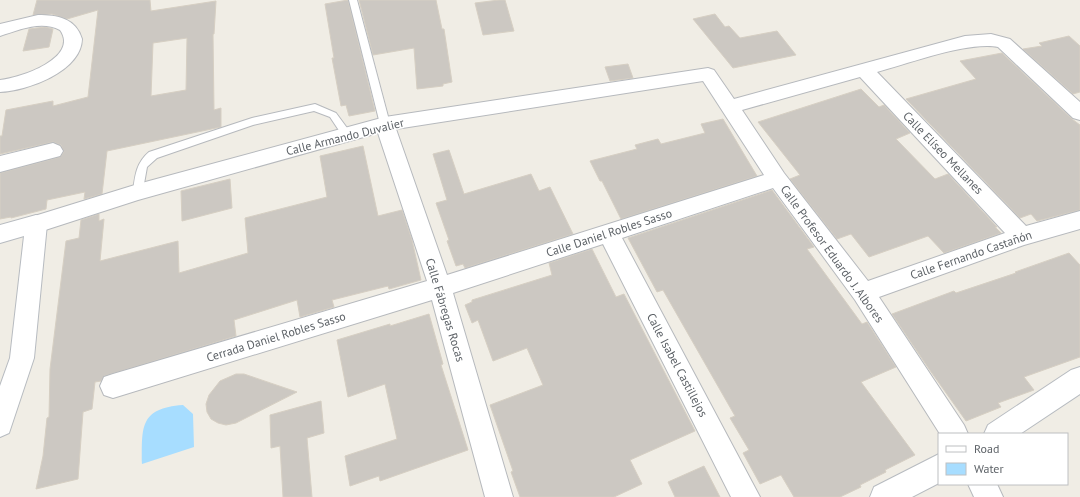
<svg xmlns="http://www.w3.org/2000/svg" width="1080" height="497" font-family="'PT Sans',sans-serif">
<rect width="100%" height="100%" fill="#f0ede5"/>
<path fill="#a7ddff" d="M183 405 193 414 194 447 142 464C142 428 139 408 183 405Z"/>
<g fill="#ccc8c2" stroke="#d6cfc3" fill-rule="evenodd">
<path d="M37 0H150L151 11 216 1 214 34H213L214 110 221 108V127L107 151 102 194 84 199 85 192 47 200 46 209 11 218V217L0 219V173L60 157 64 152 61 145 53 142 0 154V136H2L6 110 53 101V106L88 97 98 10 67 19 52 14 33 15ZM187 38 186 90 151 96 153 43Z"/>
<path d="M348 0 375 111 349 116 346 105 341 106 332 58H334L325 4Z"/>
<path d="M359 0H436L442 29H444L452 82 443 84V86L417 89 414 48 373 55Z"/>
<path d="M499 0H505L514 31 483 35 475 3Z"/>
<path d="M715 14 725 27 729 26 740 38 777 31 796 55 733 68 693 19Z"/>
<path d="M45 27 53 29 49 47 23 51 29 29Z"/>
<path d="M1069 36 1080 46V92L1073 94 1023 49 1042 46 1039 43Z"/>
<path d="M1002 53 1072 119 1080 125V210L1037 221 1031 214 1020 218 906 99 976 79 960 61Z"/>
<path d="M628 64 633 78 610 81 605 67Z"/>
<path d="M861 89 879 107 884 105 910 133 896 139 935 179 948 174 997 227H995L1001 233 944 253 928 236 869 257 851 234 837 239 790 179 800 175 758 122Z"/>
<path d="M723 119 757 176 621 219 602 181H600L590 161 637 149 635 145 658 139 661 144 705 133 701 124Z"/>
<path d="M363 146 378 216 402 210 412 240 421 280 389 289 388 286 332 300 334 307 300 317 297 300 234 320 236 336 104 376 101 381 95 382 92 409 83 412 78 479 36 489 43 456 47 418 49 417 50 369 66 241 79 238 81 220 99 214V221L104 219 100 261 178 241 179 273 248 253 245 218 327 197 320 156Z"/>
<path d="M449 150 464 194 531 174 539 191 550 187 573 234 465 268 463 264 456 266 447 241 449 240 436 203 447 200 433 154Z"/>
<path d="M230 179 232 208 182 221 181 191Z"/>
<path d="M772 190 814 247 807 249 862 324 867 322 896 367 861 382 915 455 885 470 886 472 860 485 861 487 840 497H794L781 475 760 484 743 453 749 450 730 418 735 416 663 290 657 292 628 238Z"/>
<path d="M592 249 616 297 624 294 695 431 630 460 642 484 614 497H520L511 472 513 471 490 405 543 385 527 348 493 361 478 320 472 323 465 305 472 302V300L552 275 549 263Z"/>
<path d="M1069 253 1080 265V357L1024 377 1034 390 998 403 1001 407 966 421 929 369 892 314 954 291 956 293 1016 273 1015 272Z"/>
<path d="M429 314 443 364 441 365 468 450 380 481 379 476 350 486 345 456 397 439 385 384 348 397 337 340 390 324V326Z"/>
<path d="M236 374H244L297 392 236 423 226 425 218 423 211 419 207 412 206 404 209 395 220 381Z"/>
<path d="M321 401 324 433 307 438 312 497H283L280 446 271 448 270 415Z"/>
<path d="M704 466 720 497H675L668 482Z"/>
</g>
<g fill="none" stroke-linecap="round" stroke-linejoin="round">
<g stroke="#b6b9bd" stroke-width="2">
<g id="lane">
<path d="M349 0H357L390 124 385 128 380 124Z"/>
<path d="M315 104 336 113 350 132 352 135 350 138H344L330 117 314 111 253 125 157 158 147 167 142 195 138 196 134 195 133 192C135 176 136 163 149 152L252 118Z"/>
</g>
</g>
<g stroke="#b6b9bd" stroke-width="2">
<g id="street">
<path d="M38 15C57 15 76 18 82 39 81 72 26 91 0 92V80C20 78 80 58 60 30 41 20 19 30 0 36V24Z"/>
<path d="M991 34 1010 39 1080 102V120L1073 118 998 47C969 41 907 64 877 72L1026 226 1080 211V229L1024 245 879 297 964 425 968 434H940L855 300 773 188 622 238 760 497H731L603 244 453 293 513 497H485L432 300 113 398 104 395 100 386 104 377 113 374 427 281 378 133 138 200 36 233 28 230 25 224 28 218 138 184 385 117 708 68 714 70 734 99 965 36ZM860 77 1005 233 868 281 784 173 742 110ZM703 81 764 175 447 275 396 129Z"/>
<path d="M53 143 60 146 63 151 60 156 0 172V156Z"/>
<path d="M968 484H997L1003 497H974Z"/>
</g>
</g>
<g stroke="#b7bbc0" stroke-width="2">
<g id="secondary">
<path d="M36 215 44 218 47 224 34 358 9 433 0 437V386L10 358 24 236 0 243V225Z"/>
<path d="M1080 367V394L1020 434H984L988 425 1071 370Z"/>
<path d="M939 454V483L912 497H870L874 487Z"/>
</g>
</g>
<use href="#lane" fill="#fff" fill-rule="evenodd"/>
<use href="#street" fill="#fff" fill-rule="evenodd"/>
<use href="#secondary" fill="#fff" fill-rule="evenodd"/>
</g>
<g text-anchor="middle" stroke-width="3" stroke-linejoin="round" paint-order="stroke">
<g font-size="12" fill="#5d6267" stroke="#fff">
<text transform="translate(345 137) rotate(-14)" y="4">Calle Armando Duvalier</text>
<text transform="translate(943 153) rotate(46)" y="4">Calle Elíseo Mellanes</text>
<text transform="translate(609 233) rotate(-18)" y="4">Calle Daniel Robles Sasso</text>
<text transform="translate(832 254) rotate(54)" y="4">Calle Profesor Eduardo J. Albores</text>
<text transform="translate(971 255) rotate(-19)" y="4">Calle Fernando Castañón</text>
<text transform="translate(445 310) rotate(73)" y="4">Calle Fábregas Rocas</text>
<text transform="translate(276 337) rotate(-17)" y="4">Cerrada Daniel Robles Sasso</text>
<text transform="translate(677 365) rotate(62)" y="4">Calle Isabel Castillejos</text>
</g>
</g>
<rect x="938" y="433" width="130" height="52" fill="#ffffff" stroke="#bec0c2"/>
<rect x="946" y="446" width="20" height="6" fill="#ffffff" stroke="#bec0c2"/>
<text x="974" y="453" font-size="12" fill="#5d6267">Road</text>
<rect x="946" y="463" width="20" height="12" fill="#a7ddff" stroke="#bec0c2"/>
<text x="974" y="473" font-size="12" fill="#5d6267">Water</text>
</svg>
